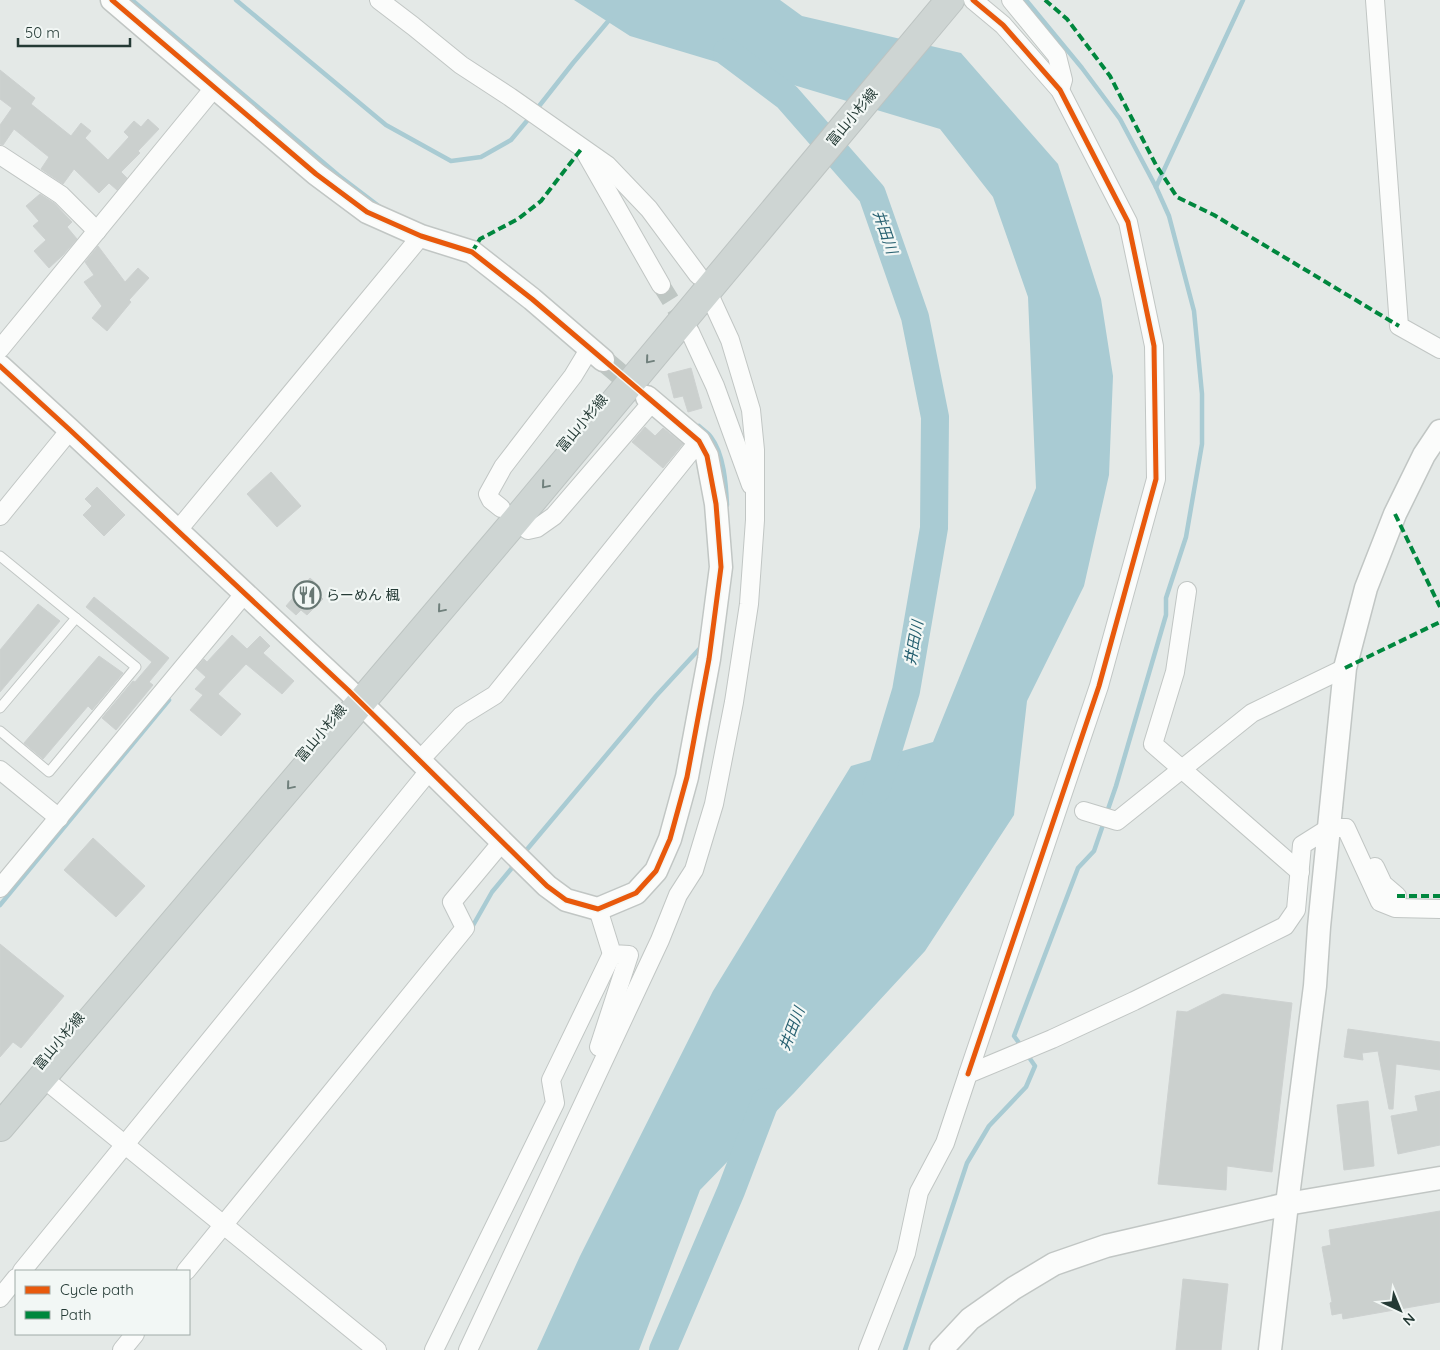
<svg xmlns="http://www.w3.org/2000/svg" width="1440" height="1350" font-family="Quicksand,'Noto Sans JP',sans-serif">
<rect width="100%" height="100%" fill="#e4e9e7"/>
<path fill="#a9cbd3" d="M574 0H780L802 16 961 53 1058 164 1101 299 1113 376 1109 475 1084 586 1027 701 1014 815 925 951 794 1093 700 1190 639 1350H537L580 1256 713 991 851 766 933 742 1036 488 1028 297 993 197 940 129 630 36Z"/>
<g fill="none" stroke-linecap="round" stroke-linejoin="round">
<g stroke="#a9cbd3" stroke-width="4.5">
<path d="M132 0 338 175 380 207"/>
<path d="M236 0 386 125 451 161 481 157 511 140 531 116"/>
<path d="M1026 0 1082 68 1120 119 1156 187 1169 216 1194 311 1202 394V444L1186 537 1166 598V615L1116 786 1106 815"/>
<path d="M536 110 573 63 610 19"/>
<path d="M1156 187 1243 0"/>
<path d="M699 426C703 430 708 433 711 437 724 454 726 484 727 505"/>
<path d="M524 853 656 696 703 645"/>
<path d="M0 905 169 700"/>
<path d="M471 929 492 892 516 863"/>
<path d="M1022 1047 1014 1036 1078 868 1094 851 1104 822"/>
<path d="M905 1350 967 1163 989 1126 1026 1087 1035 1066 1026 1053"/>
</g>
<g stroke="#a9cbd3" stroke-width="28">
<path d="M727 52 787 97 872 194 915 317 935 417 934 528 906 691 876 790"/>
<path d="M663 1350 731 1191 765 1102"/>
</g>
</g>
<g fill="#cbd0ce" stroke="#cdd1d0">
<path d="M0 70 35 98 31 104 71 136 81 123 91 131 85 138 108 160 129 137 124 132 134 121 141 127 148 119 159 129 138 151 140 153 121 172 127 178 117 190 109 183 99 193 74 169 63 184 41 169 49 157 14 129 3 145 0 144V125L12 108 0 99Z"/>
<path d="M40 194 54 203 72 222 67 227 77 239 63 255 49 268 34 251 46 240 33 226 39 221 26 206Z"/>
<path d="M98 246 125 282 138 268 149 278 129 300 131 302 107 331 92 318 102 306 84 282 94 275 85 262Z"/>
<path d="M691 368 702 408 688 412 683 396 674 398 668 374Z"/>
<path d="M645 427 655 436 663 428 683 444 663 468 632 442Z"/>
<path d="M271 472 301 506 277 527 247 494Z"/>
<path d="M97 487 125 515 104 536 83 515 92 506 85 499Z"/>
<path d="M310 578 320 587 316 592 323 599 307 615 301 610 296 615 286 606Z"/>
<path d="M94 597 169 658 149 682 153 685 116 730 102 718 133 681 135 682 152 662 86 607Z"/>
<path d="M38 604 60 621 0 692V650Z"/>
<path d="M232 635 247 649 260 636 270 646 263 653 294 681 282 694 246 664 218 694 241 714 221 736 190 710 203 695 195 689 206 677 196 668 204 659 207 662Z"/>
<path d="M99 656 123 673 92 710 88 706 43 759 24 743Z"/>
<path d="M93 838 145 886 116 917 64 870Z"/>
<path d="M0 944 64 996 21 1048 13 1042 0 1057Z"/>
<path d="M1223 994 1292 1003 1272 1172 1227 1166 1226 1190 1158 1184 1177 1011 1187 1012Z"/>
<path d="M1348 1029 1440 1042V1070L1396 1064 1393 1109H1389L1378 1051 1362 1053 1363 1060 1344 1057Z"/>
<path d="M1440 1091V1145L1398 1154 1391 1116 1418 1111 1415 1096Z"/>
<path d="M1368 1101 1374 1166 1344 1170 1337 1105Z"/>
<path d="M1440 1211V1302L1343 1319 1342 1313 1332 1315 1330 1303 1332 1302 1322 1247 1331 1245 1329 1230Z"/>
<path d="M1183 1279 1228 1284 1221 1350H1176Z"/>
</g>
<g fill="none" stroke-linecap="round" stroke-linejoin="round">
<path stroke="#bec6c3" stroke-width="18" stroke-dasharray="18 9" stroke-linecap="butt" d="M661 285 687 327"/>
<path stroke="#bec6c3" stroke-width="22" stroke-dasharray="22 11" stroke-linecap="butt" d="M603 360 642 393"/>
<g stroke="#c1c6c4" stroke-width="11">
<g id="service">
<path d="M0 556 136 667 49 772 0 731"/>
<path d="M0 708 76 618"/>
</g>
</g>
<g stroke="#c1c6c4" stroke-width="20">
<g id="minor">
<path d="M379 0 413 26 461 65 510 97 607 165 649 209 698 275"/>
<path d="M1011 0 1057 56 1063 80 1060 90"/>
<path d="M1375 0 1399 326 1440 349"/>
<path d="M584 150 661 285"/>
<path d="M0 155 61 195 97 231"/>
<path d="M690 332 715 386 751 485"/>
<path d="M0 349 214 88"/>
<path d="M501 508 491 500 488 494 503 467 573 376 590 348"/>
<path d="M0 516 70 430"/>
<path d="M516 520 528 530 537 528 554 516 653 401"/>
<path d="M178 530 421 236"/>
<path d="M1187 591 1175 672 1153 744 1300 872"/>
<path d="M419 761 461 716 495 695 699 441"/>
<path d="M0 770 59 818"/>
<path d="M1084 811 1117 821 1252 713 1345 668"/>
<path d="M1375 867 1383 884 1397 896"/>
<path d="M0 888 245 593"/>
<path d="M598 909 612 954 629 955 599 1047"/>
<path d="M968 1074 1099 686 1156 479 1154 346 1128 222 1060 90 1003 25 973 0"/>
<path d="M43 1078 377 1350"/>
<path d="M22 1271 429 771"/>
<path d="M186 1271 465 928 452 902 502 842"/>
<path d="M0 1298 16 1278"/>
<path d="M122 1350 135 1334"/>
<path d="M434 1350 555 1103 551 1080 612 954"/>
<path d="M468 1350 660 940 678 895 694 870 714 804 734 702 749 604 755 520V450L751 410 730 340 707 290"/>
<path d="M868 1350 906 1253 919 1192 945 1143 968 1074 1052 1039 1134 1001 1285 926 1296 910 1302 845 1329 828H1346L1380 902 1395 908 1440 909"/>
</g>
</g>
<g stroke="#c1c6c4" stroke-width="25">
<g id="tertiary">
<path d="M112 0 316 174 367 212 421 236 472 252 532 299 603 360"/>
<path d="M0 366 70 430 348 690 547 886 566 900 598 909 636 893 656 871 670 839 687 777 709 659 721 567 716 504 707 456 699 441 647 397"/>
<path d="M941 1350 970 1319 1014 1288 1054 1264 1106 1246 1287 1204 1440 1178"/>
<path d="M1270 1350 1287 1204 1315 986 1319 927 1345 668 1366 588 1395 514 1424 455 1440 431"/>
</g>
</g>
<g stroke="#bdc4c2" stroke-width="30">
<path id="primary" d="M0 1127 516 520 950 0"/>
</g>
<use href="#service" stroke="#fbfcfb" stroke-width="9"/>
<use href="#minor" stroke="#fbfcfb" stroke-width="18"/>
<use href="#tertiary" stroke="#fbfcfb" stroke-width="22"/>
<use href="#primary" stroke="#ced5d3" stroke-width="28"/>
<g stroke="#00873e" stroke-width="4" stroke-dasharray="8 4" stroke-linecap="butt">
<path d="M1045 0 1067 19 1110 76 1156 165 1177 197 1214 215 1399 326"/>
<path d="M472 252 480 239 518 219 541 201 582 148"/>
<path d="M1395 514 1440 607"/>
<path d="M1345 668 1440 622"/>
<path d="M1397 896H1440"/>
</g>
<g stroke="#f2f7f5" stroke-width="8">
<g id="cycleway">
<path d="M0 366 70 430 348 690 547 886 566 900 598 909 636 893 656 871 670 839 687 777 709 659 721 567 716 504 707 456 699 441 532 299 472 252 421 236 367 212 316 174 112 0"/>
<path d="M968 1074 1099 686 1156 479 1154 346 1128 222 1060 90 1003 25 973 0"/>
</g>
</g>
<use href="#cycleway" stroke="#e8590c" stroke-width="5"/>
</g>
<defs><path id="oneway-chevron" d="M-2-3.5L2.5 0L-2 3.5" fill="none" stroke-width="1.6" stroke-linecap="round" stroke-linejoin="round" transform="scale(1.25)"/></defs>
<g stroke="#70807c">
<use href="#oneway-chevron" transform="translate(649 360) rotate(130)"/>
<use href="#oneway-chevron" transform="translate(545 485) rotate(130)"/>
<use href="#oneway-chevron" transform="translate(441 609) rotate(130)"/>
<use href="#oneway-chevron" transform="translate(290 786) rotate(130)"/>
</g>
<defs>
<g id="restaurant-ring" transform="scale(1.4375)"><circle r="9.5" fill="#f2f7f5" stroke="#677773" stroke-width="1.5"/><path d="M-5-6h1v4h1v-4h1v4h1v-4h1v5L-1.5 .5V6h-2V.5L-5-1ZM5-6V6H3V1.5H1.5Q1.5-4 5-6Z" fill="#677773"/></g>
</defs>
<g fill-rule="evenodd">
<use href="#restaurant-ring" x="307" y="595"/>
</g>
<g text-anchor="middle" stroke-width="4.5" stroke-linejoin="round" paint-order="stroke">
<g font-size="14" fill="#243a35" stroke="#f2f7f5">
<text transform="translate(852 117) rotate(-50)" y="5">富山小杉線</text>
<text transform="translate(582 423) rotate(-50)" y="5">富山小杉線</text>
<text transform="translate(321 733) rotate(-50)" y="5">富山小杉線</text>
<text transform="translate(59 1041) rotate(-50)" y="5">富山小杉線</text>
</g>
<g font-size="14" fill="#243a35" stroke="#f2f7f5" text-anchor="start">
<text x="326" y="600">らーめん 楓</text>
</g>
<g font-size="15" font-style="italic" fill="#255f6f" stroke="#f2f7f5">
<text transform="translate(885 232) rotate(71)" y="5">井田川</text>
<text transform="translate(914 643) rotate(-80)" y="5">井田川</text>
<text transform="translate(792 1029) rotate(-69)" y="5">井田川</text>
</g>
</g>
<rect x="15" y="1270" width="175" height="65" fill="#f2f7f5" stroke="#a0aba8"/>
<rect x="25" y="1286" width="25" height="8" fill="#e8590c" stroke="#a0aba8"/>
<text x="60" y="1295" font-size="15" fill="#243a35">Cycle path</text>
<rect x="25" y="1311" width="25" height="8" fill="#00873e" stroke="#a0aba8"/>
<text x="60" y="1320" font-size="15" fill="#243a35">Path</text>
<g transform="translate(1400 1310) rotate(136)" stroke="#f2f7f5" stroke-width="4" paint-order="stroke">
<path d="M0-4L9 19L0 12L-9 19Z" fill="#243a35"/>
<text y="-8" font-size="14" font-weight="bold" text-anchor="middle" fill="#243a35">N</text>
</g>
<path d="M18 38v8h112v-8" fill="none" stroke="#243a35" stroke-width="2.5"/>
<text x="25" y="38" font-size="15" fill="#243a35" stroke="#f2f7f5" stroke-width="4" paint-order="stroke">50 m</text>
</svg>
